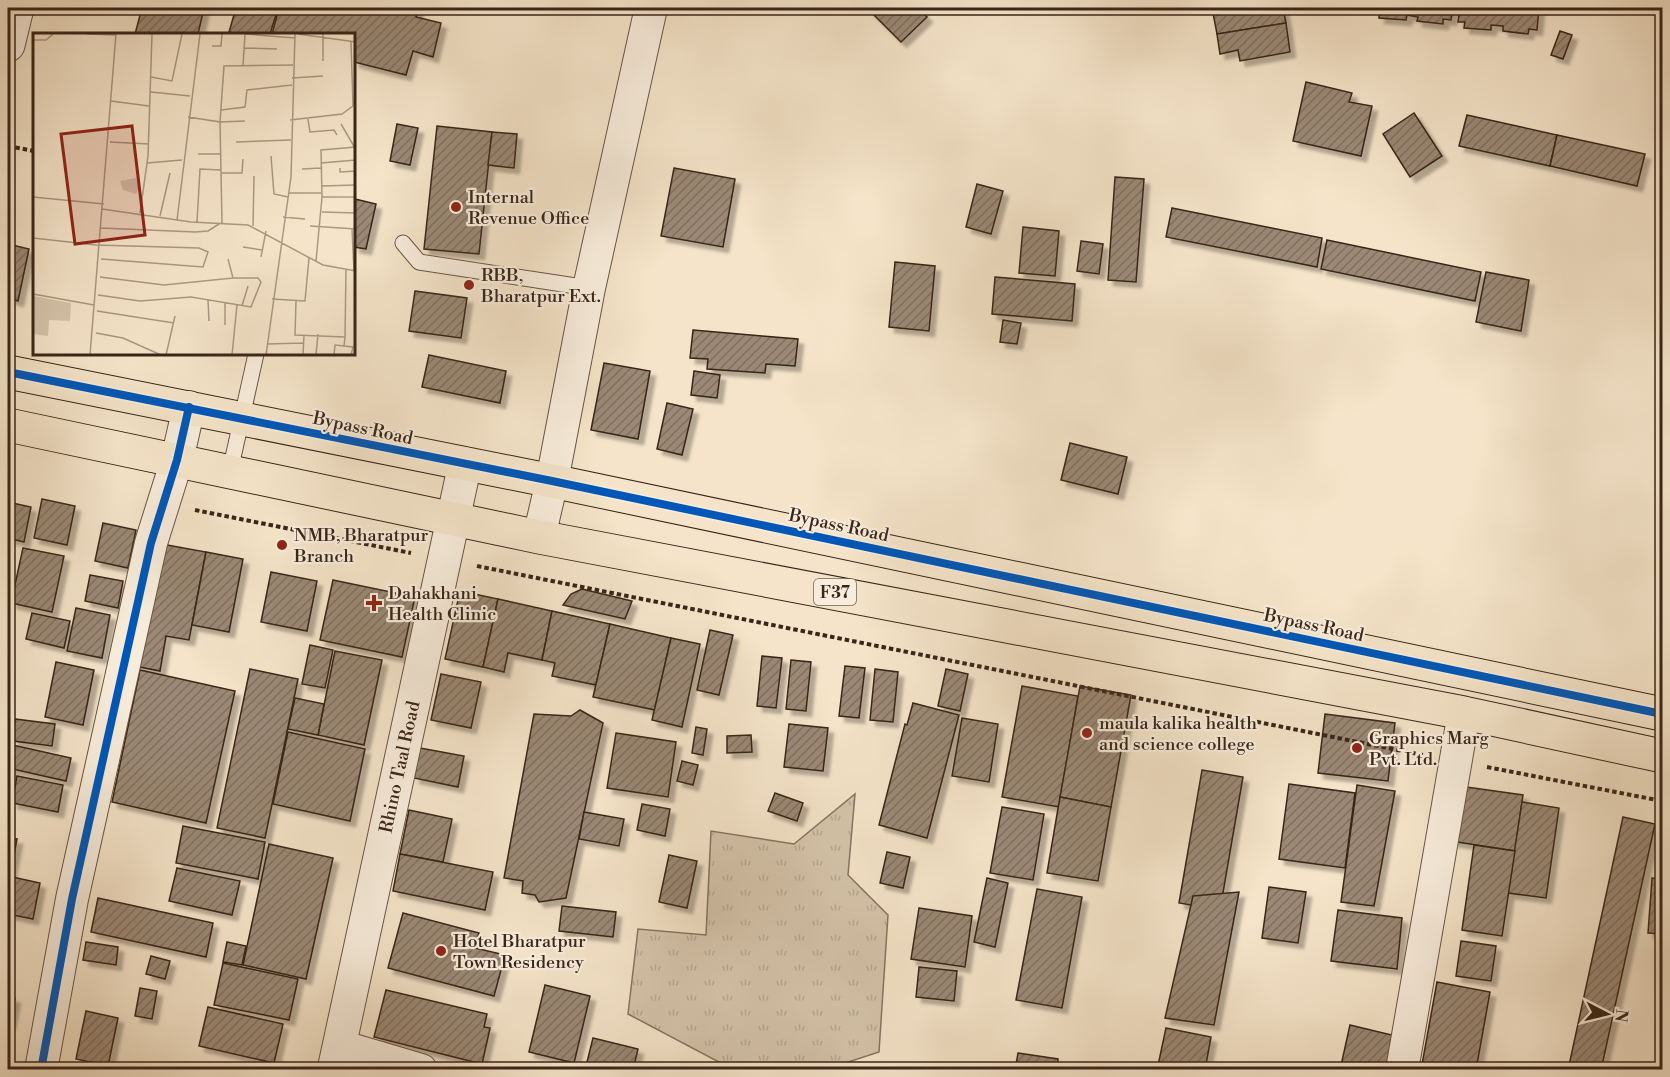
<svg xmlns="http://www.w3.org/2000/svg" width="1670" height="1077" font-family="'Libre Bodoni',serif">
<defs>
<pattern id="grass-tufts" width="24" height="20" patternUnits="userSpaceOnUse" patternTransform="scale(1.5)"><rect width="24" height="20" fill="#d5c4ab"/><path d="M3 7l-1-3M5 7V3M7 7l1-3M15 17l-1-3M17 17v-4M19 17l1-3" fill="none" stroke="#b8a893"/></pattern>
<pattern id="building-hatch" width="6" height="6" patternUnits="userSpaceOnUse" patternTransform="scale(1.5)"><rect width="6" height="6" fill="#9b8875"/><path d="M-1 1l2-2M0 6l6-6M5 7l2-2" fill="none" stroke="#7f6f5f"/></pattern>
<filter id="shadow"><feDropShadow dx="5.5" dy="5.5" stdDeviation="1.5" flood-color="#0004"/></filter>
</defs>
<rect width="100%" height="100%" fill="#f5e4c9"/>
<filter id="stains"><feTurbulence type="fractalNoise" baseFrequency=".00333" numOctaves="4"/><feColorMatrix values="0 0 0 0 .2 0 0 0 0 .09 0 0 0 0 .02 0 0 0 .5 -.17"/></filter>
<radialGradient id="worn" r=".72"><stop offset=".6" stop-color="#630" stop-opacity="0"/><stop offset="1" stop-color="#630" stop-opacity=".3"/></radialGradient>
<path fill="url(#grass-tufts)" stroke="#877462" stroke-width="1.5" d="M855 794 848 875 888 915 879 1052 827 1069H732L628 1014 638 929 706 935 711 831 794 844Z"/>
<g fill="url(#building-hatch)" stroke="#392519" stroke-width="1.5" filter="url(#shadow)">
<path d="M142 8H204L198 34H135Z"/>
<path d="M236 8H278L270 34H238L229 32Z"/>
<path d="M279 8H418L416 17 441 23 433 57 413 51 406 75 354 62V34H272Z"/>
<path d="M867 8H918L927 17 901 42Z"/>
<path d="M1212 8H1283L1286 23 1217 34Z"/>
<path d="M1374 8H1453L1451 20 1443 19V24L1417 21 1418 17 1407 15 1406 20 1379 18 1380 12H1374Z"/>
<path d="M1460 8H1539L1537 30 1529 29 1528 34 1503 31V26L1491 25V30L1464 28 1465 22H1458Z"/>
<path d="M1286 23 1290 52 1240 61 1238 50 1220 54 1217 34Z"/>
<path d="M1560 31 1572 35 1563 59 1551 55Z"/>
<path d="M1306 82 1352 93 1349 102 1372 106 1361 156 1293 141Z"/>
<path d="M1414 113 1442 156 1410 177 1383 134Z"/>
<path d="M1467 115 1557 135 1550 166 1459 146Z"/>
<path d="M397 124 418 128 410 165 390 161Z"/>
<path d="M437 126 492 132 479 254 424 249Z"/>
<path d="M492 132 517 134 514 168 488 165Z"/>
<path d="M1557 135 1645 154 1637 186 1550 166Z"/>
<path d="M674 168 735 179 723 247 661 236Z"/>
<path d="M1115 177 1144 179 1136 282 1108 280Z"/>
<path d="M977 184 1003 191 991 234 966 227Z"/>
<path d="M355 199 376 204 366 249 354 247Z"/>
<path d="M1172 208 1322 238 1317 267 1166 237Z"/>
<path d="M1023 227 1059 231 1055 276 1019 273Z"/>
<path d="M1327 240 1481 272 1475 301 1321 269Z"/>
<path d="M1081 241 1103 244 1099 274 1077 271Z"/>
<path d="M8 244 29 249 18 301 8 298Z"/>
<path d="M895 262 935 266 929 331 889 327Z"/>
<path d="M1486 272 1529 280 1521 331 1476 322Z"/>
<path d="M995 277 1075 284 1072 321 992 314Z"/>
<path d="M415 291 467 298 461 338 409 331Z"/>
<path d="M1003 320 1021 323 1017 344 1000 342Z"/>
<path d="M693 330 798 339 795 366 766 364 765 373 707 369 708 359 690 358Z"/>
<path d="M429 355 506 371 500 403 422 387Z"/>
<path d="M604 363 650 371 638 439 591 430Z"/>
<path d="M694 371 720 375 717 398 691 395Z"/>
<path d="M667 403 693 409 682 455 657 449Z"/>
<path d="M1070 443 1127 457 1118 494 1061 480Z"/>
<path d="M42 499 75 506 67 545 34 538Z"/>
<path d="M8 502 31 507 24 542 8 538Z"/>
<path d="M103 523 136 530 128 568 95 561Z"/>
<path d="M156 543 206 552 189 640 166 636 160 671 134 666Z"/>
<path d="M23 548 64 556 52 612 11 603Z"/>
<path d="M206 552 243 559 229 632 192 625Z"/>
<path d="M271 572 317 581 307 631 261 622Z"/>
<path d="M90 575 123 581 118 608 85 601Z"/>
<path d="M333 580 415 597 402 657 320 640Z"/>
<path d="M582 589 632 601 625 619 563 605 571 594Z"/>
<path d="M460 591 498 599 483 667 445 659Z"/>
<path d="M498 599 552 611 542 660 508 653 504 672 483 667Z"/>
<path d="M76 608 110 615 102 658 67 651Z"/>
<path d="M552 611 610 624 596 685 552 676 555 663 542 660Z"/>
<path d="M32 613 70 621 64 648 26 639Z"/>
<path d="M610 624 671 638 655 710 593 697Z"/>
<path d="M710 630 733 635 719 695 697 690Z"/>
<path d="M671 638 700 644 682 727 652 720Z"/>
<path d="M310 645 333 650 325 688 302 684Z"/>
<path d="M335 651 382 660 364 745 318 735Z"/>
<path d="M762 656 782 658 776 708 757 706Z"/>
<path d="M791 660 811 662 806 711 786 709Z"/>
<path d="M56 662 94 670 83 725 45 717Z"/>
<path d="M845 666 865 668 859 718 839 716Z"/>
<path d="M250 669 298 679 265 838 217 828Z"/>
<path d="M875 669 898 672 893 722 870 720Z"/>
<path d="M946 669 968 674 960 711 938 706Z"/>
<path d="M140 670 235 691 206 823 112 802Z"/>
<path d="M441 674 481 682 471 728 431 720Z"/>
<path d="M1022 686 1078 696 1059 807 1002 797Z"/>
<path d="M1080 686 1131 695 1111 807 1060 797Z"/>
<path d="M295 698 324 704 318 735 288 729Z"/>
<path d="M913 703 959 715 927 838 879 825 905 724 907 725Z"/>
<path d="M580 710 603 723 566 898 539 902 535 895 522 893 523 881 504 878 534 714 571 716Z"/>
<path d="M1325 714 1395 723 1388 781 1318 773Z"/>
<path d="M962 718 998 724 989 782 952 776Z"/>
<path d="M15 719 55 724 52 746 13 741Z"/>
<path d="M789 724 828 728 823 771 784 767Z"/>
<path d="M696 727 707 729 703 755 692 753Z"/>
<path d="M288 732 365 749 350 821 273 804Z"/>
<path d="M616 733 676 742 668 797 607 788Z"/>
<path d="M751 735 752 752 727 753V736Z"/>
<path d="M8 744 71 758 66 781 8 768Z"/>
<path d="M420 748 464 756 458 787 414 778Z"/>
<path d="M682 761 698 765 693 785 677 781Z"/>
<path d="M1202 770 1243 777 1220 910 1179 903Z"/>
<path d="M8 771H11L8 792Z"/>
<path d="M17 776 63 785 58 812 12 803Z"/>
<path d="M1289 784 1355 793 1345 868 1279 859Z"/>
<path d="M1357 785 1395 791 1374 906 1341 902Z"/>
<path d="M1459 786 1523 795 1515 851 1451 841Z"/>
<path d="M775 793 803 803 797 821 768 811Z"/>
<path d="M1060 797 1111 807 1098 881 1047 873Z"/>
<path d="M1522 802 1559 808 1546 898 1508 893Z"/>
<path d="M642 804 670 809 665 836 637 830Z"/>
<path d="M1002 807 1044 814 1033 880 990 873Z"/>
<path d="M409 810 452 819 443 862 400 854Z"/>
<path d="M584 812 624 819 619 846 579 839Z"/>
<path d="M1623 817 1655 824 1601 1070H1568Z"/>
<path d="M183 826 265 842 258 879 176 863Z"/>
<path d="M8 838 17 839 10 876H8Z"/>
<path d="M269 844 333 858 306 979 243 965Z"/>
<path d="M1474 845 1515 851 1502 936 1462 930Z"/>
<path d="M887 852 910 857 903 888 880 883Z"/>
<path d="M400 854 493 872 485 910 393 891Z"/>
<path d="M669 855 697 861 687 908 659 902Z"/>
<path d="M177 868 240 881 232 915 169 901Z"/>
<path d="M8 876 40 883 33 919 8 914Z"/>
<path d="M987 878 1008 883 995 947 974 942Z"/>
<path d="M1652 878 1662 879V934L1648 933Z"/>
<path d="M1269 887 1306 892 1298 943 1262 938Z"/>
<path d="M1037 889 1082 897 1062 1008 1016 1000Z"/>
<path d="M1239 892 1214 1025 1165 1018 1193 896Z"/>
<path d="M98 898 213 923 206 957 91 932Z"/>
<path d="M562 906 616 912 613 937 559 931Z"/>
<path d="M919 908 972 916 965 967 911 959Z"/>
<path d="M1338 910 1402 918 1397 969 1331 961Z"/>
<path d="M403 913 479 933 475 948 505 955 494 996 388 968Z"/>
<path d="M1461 941 1496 946 1491 981 1456 976Z"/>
<path d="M86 942 118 947 116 965 83 960Z"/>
<path d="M227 942 246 946 242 965 223 962Z"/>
<path d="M151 956 170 961 165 979 146 974Z"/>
<path d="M223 963 298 979 289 1020 214 1005Z"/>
<path d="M919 967 957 971 954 1001 916 997Z"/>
<path d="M1437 982 1490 992 1476 1070H1421Z"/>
<path d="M545 985 590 996 574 1063 529 1052Z"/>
<path d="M140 988 157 991 152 1019 135 1016Z"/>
<path d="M386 990 487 1014 484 1027 490 1028 482 1064 374 1037Z"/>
<path d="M8 996 15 998 10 1024 8 1023Z"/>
<path d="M208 1007 283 1024 274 1063 199 1046Z"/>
<path d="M86 1011 118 1018 108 1066 76 1059Z"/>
<path d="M1350 1025 1400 1037 1392 1070H1340Z"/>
<path d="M1166 1028 1211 1037 1205 1070H1157Z"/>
<path d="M593 1038 638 1049 633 1070H585Z"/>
<path d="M1018 1053 1058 1059 1057 1070H1015Z"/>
</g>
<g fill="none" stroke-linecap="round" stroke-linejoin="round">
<g stroke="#685545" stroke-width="17">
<g id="service">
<path d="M403 243 419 262 589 288"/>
<path d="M230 471 256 354"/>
</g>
</g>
<g stroke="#685545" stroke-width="34">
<g id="minor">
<path d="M539 537 552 481 589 288 651 8"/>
<path d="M340 1046 421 1070"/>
<path d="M41 1070 72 899 151 543 177 460 189 407"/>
<path d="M1402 1070 1464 713"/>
</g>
</g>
<g stroke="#685545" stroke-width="35">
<g id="tertiary">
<path d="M8 45 17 8"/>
<path id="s1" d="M334 1070 465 464"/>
</g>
</g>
<g stroke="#392519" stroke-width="35">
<g id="trunk">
<path d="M8 372 552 481 1662 714"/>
<path d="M8 425 539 537 1464 713 1662 756"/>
</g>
</g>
<g stroke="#392519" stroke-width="4" stroke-dasharray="4.5 3" stroke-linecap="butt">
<path d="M8 146 34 151"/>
<path d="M195 510 411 553"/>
<path d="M477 566 1423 755"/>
<path d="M1487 767 1662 801"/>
</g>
<use href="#service" stroke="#f8eddc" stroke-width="15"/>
<use href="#minor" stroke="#f8eddc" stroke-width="32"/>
<use href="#tertiary" stroke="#f8eddc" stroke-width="33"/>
<use href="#trunk" stroke="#f5e4c9" stroke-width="33"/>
<g stroke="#f8eddc" stroke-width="11">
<g id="cycleway">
<path d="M8 372 552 481 1662 714"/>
<path d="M41 1070 72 899 151 543 177 460 189 407"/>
</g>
</g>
<use href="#cycleway" stroke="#0057b8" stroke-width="8"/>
</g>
<g fill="#8f2418" stroke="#f8eddc" stroke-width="2">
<circle cx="456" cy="207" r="6"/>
<circle cx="469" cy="285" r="6"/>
<circle cx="282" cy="545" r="6"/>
<path d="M371 594h6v6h6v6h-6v6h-6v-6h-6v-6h6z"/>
<circle cx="1087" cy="733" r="6"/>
<circle cx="1357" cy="748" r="6"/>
<circle cx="441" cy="951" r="6"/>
</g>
<g text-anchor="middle" stroke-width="4.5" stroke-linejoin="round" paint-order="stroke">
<rect fill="#f8eddc" stroke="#726154" stroke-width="1.5" x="814" y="579" width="42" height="26" rx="4.5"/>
<g font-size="16" font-weight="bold" fill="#392519">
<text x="835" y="598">F37</text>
</g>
<g font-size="18" fill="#392519" stroke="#f8eddc" text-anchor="start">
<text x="468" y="203">Internal<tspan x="468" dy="21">Revenue Office</tspan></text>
<text x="481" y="281">RBB,<tspan x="481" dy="21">Bharatpur Ext.</tspan></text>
<text x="294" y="541">NMB, Bharatpur<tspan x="294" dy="21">Branch</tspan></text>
<text x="388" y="599">Dahakhani<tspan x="388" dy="21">Health Clinic</tspan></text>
<text x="1099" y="729">maula kalika health<tspan x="1099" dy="21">and science college</tspan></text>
<text x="1369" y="744">Graphics Marg<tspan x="1369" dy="21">Pvt. Ltd.</tspan></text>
<text x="453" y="947">Hotel Bharatpur<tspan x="453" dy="21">Town Residency</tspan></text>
</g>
<g font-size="18" fill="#392519" stroke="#f8eddc">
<text transform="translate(363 428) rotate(12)" y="6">Bypass Road</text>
<text transform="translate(839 525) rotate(12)" y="6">Bypass Road</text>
<text transform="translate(1314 625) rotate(12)" y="6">Bypass Road</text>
<text dy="6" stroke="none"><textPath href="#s1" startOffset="310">Rhino Taal Road</textPath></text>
</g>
</g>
<g transform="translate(33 33)">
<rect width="322" height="322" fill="#f5e4c9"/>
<path d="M103 145 107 152 103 161 90 157 87 148ZM0 263 38 270 37 288 16 287 15 303 0 301Z" fill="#d5c4ab"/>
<path fill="none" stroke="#aa9883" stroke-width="1.5" d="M54 1 83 2M213 1 262 5M265 1 323 9M0 7H13L20 1M179 13H188L189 1M211 15 244 16M290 28V1M210 33 212 1M118 44 139 48 149 1M259 45 290 43M118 59 157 63M78 68 116 73M188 77 212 74 214 57 259 52M155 84 187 89 189 190M275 86 277 99 301 97 304 102M257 87 309 81 320 73 318 9M212 88 187 89 191 33 260 32M308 91 322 115M77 109 116 111M203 109 258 107M165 121H187M238 123 241 161 255 164M114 130 149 127M288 130 323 127M307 135V139L323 138M269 136 288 135M188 140H209L210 126M288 153 323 152M256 160H288M0 164 71 171M289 164 288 117 323 114M69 176 158 189 215 192 290 232 323 238M289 179 323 180M107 180 115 123 119 1M127 183 137 140M250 184 272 186M144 187 167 1M164 189 167 136 188 137M220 193 221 143M277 193 323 196M68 195 162 199 175 198 186 191M319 196 321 238M0 205 63 212 166 215 175 219 170 234 68 226M210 214 229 217M228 224 233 198M195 226 200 245M283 228 289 164H323M0 261 61 272M65 262 107 268 158 264 218 274 228 249 225 245H200L131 252 67 244M239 266 272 268 276 225M175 267 176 288M263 268 262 302 312 304 313 237M192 270V292M209 273 215 253M64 278 141 290M63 300 90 305 128 322M312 304 311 313 320 314 318 322M234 311 271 310M57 322 83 1M133 322 142 283M199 322 204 272M233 322 258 144 262 1M270 322 271 302M283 322 285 301M301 322 302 312 311 313"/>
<path fill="#8f2418" fill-opacity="0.15" stroke="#8f2418" stroke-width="3" d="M99 93 112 202 42 211 28 101Z"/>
<rect width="322" height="322" fill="none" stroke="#392519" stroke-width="3"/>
</g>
<rect width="1670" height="1077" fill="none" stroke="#f5e4c9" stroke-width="30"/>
<rect x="9" y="9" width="1652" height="1059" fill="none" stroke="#392519" stroke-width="3"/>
<rect x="15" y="15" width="1640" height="1047" fill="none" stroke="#392519" stroke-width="1.5"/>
<g transform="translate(1607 1014) rotate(97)" stroke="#f8eddc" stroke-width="4.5" paint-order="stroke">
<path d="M0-4.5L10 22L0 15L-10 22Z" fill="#392519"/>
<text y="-9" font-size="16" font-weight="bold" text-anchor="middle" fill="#392519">N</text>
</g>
<rect width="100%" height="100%" filter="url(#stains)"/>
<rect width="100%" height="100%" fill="url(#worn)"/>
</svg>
